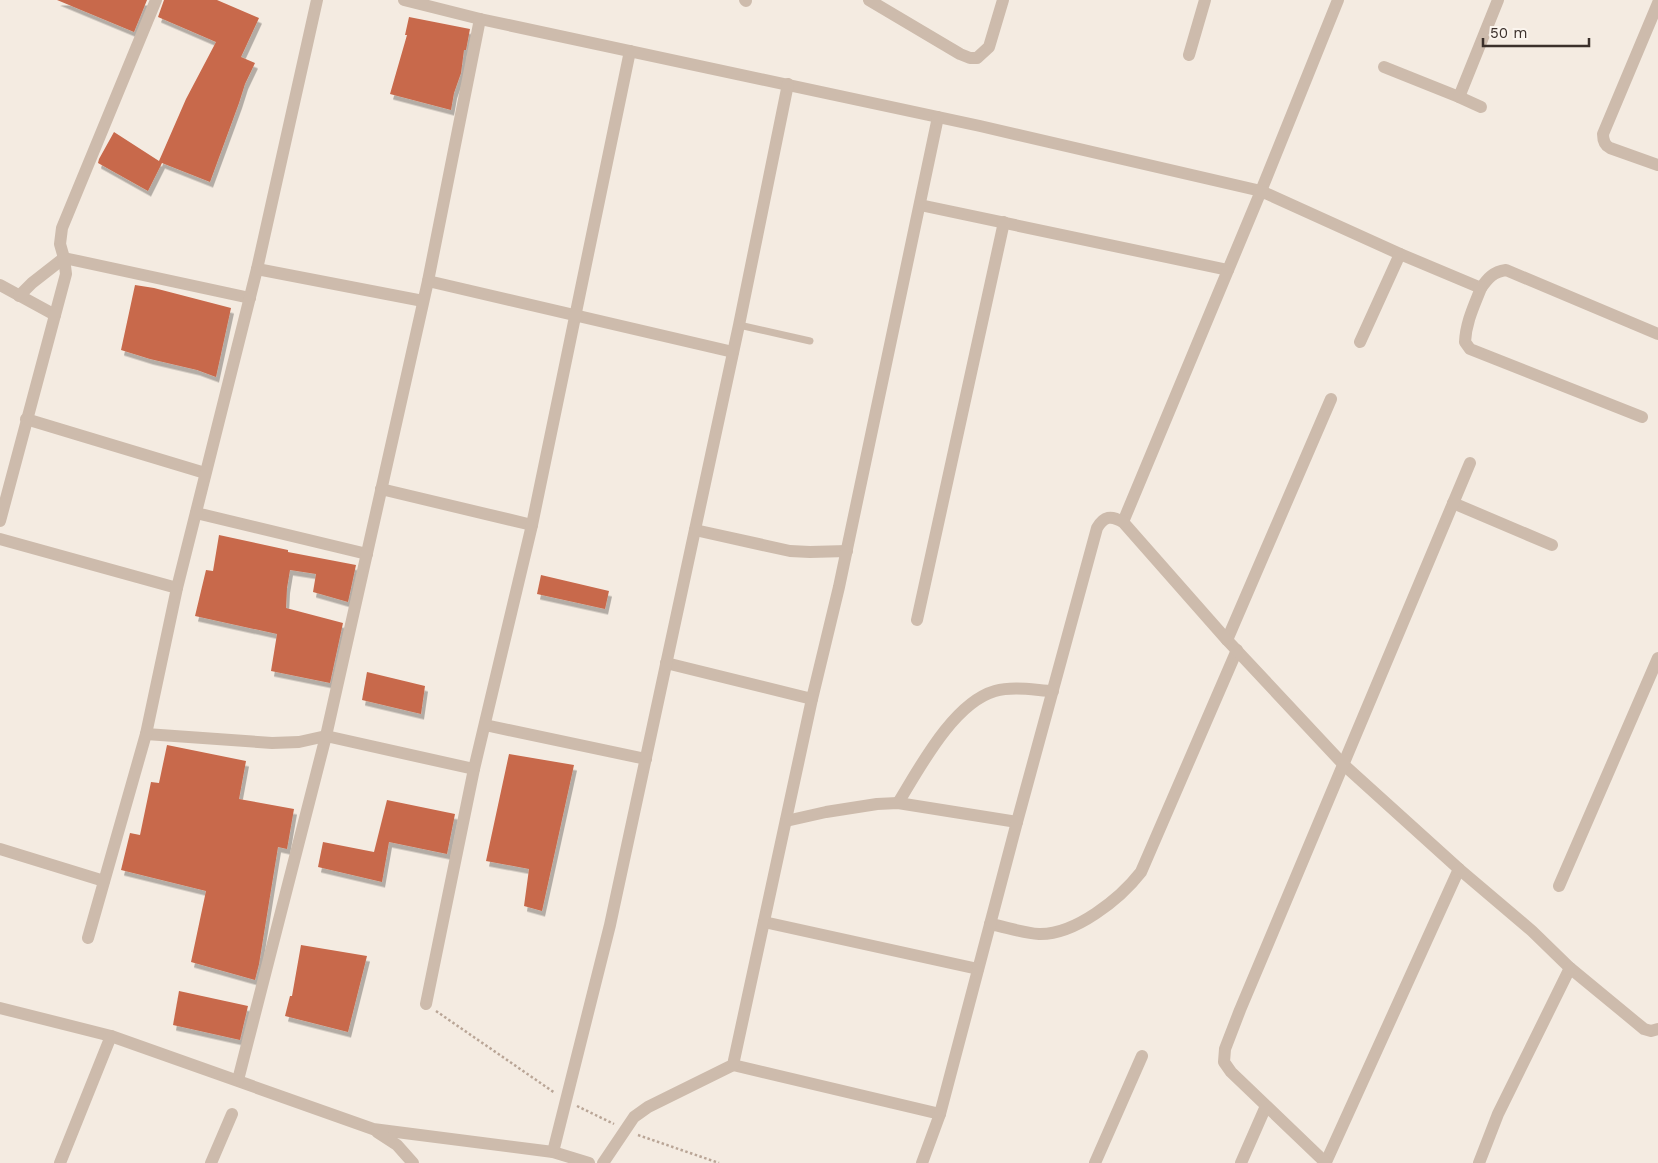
<svg xmlns="http://www.w3.org/2000/svg" width="1658" height="1163" font-family="'Work Sans',sans-serif">
<defs>
<filter id="shadow"><feDropShadow dx="3" dy="5.5" stdDeviation="0" flood-color="#0004"/></filter>
</defs>
<rect width="100%" height="100%" fill="#f4ebe1"/>
<g fill="#c8694b" filter="url(#shadow)">
<path d="M57 0H147L134 32Z"/>
<path d="M164 0H217L259 18 241 57 255 63 245 84 239 103 210 182 162 163 148 191 98 163 99 159 114 132 159 161 186 99 216 42 158 17Z"/>
<path d="M409 17 470 29 466 50H464L461 73 454 93 451 110 390 94 407 35H405Z"/>
<path d="M135 285 154 288 231 308 216 377 197 370 150 359 121 350Z"/>
<path d="M219 535 288 550V552L356 565 348 602 313 592 316 574 290 570 287 588 286 608 343 623 330 683 271 671 277 634 195 616 206 570 213 571Z"/>
<path d="M541 575 609 591 605 609 537 594Z"/>
<path d="M367 672 425 686 421 714 362 700Z"/>
<path d="M167 745 246 761 239 799 294 809 287 849 278 847 259 964 255 980 191 962 206 891 121 870 130 833 140 835 151 782 159 783Z"/>
<path d="M509 754 574 765 542 911 524 906 529 869 486 861Z"/>
<path d="M387 800 455 814 447 854 389 842 382 882 318 867 323 842 374 852Z"/>
<path d="M301 945 367 956 348 1032 285 1016 290 996H292Z"/>
<path d="M179 991 248 1006 240 1040 173 1025Z"/>
</g>
<g fill="none" stroke-linecap="round" stroke-linejoin="round">
<g stroke="#b9a596" stroke-width="2.5" stroke-dasharray="2.5 2.5" stroke-linecap="butt">
<path d="M436 1011 555 1093"/>
<path d="M577 1106 614 1124"/>
<path d="M638 1135 719 1163"/>
</g>
<path stroke="#cdbbac" stroke-width="7" d="M739 325 810 341"/>
<g stroke="#cdbbac" stroke-width="12">
<path d="M404 0 480 19 980 126 1261 191 1338 0"/>
<path d="M745 0 746 1"/>
<path d="M869 0 960 54 970 58H977L989 47 1003 0"/>
<path d="M1658 3 1603 134C1603 140 1604 145 1610 148L1658 165"/>
<path d="M1189 55 1205 0"/>
<path d="M1384 67 1459 97 1481 107"/>
<path d="M1459 97 1498 0"/>
<path d="M920 205 1228 270"/>
<path d="M257 269 423 301"/>
<path d="M428 281 733 352"/>
<path d="M0 285 55 315"/>
<path d="M1481 288C1488 278 1493 272 1506 270L1658 334"/>
<path d="M19 296 32 283 64 258 250 298"/>
<path d="M1360 342 1400 254"/>
<path d="M26 419 205 473"/>
<path d="M381 489 532 525"/>
<path d="M1453 503 1552 545"/>
<path d="M196 513 367 554"/>
<path d="M0 521 66 274 64 258 60 244 62 228 156 0"/>
<path d="M1123 522 1261 191 1400 254 1481 288C1474 306 1466 322 1465 342L1470 349 1642 417"/>
<path d="M695 530 790 551 810 552 847 551"/>
<path d="M0 539 177 588"/>
<path d="M917 620 1004 222"/>
<path d="M1227 640 1331 399"/>
<path d="M666 663 812 699 839 587 938 117"/>
<path d="M485 725 646 759"/>
<path d="M146 734 272 743 299 742 326 736 474 769"/>
<path d="M898 803C919 769 953 703 995 691 1013 686 1034 690 1053 691"/>
<path d="M786 821 826 812 877 804 898 803 1017 822"/>
<path d="M0 849 104 881"/>
<path d="M1559 886 1658 658"/>
<path d="M764 922 978 969"/>
<path d="M990 924C1006 927 1023 933 1039 934 1075 935 1120 899 1141 872L1237 650"/>
<path d="M88 938 146 734 177 588 257 269 317 0"/>
<path d="M426 1004 474 769 532 525 630 51"/>
<path d="M0 1008 111 1036 373 1129 553 1152 589 1163"/>
<path d="M733 1065 940 1114"/>
<path d="M238 1080 326 736 428 281 480 19"/>
<path d="M377 1132 397 1145 413 1163"/>
<path d="M553 1152 610 925 739 325 788 84"/>
<path d="M1326 1162 1459 869"/>
<path d="M60 1163 111 1036"/>
<path d="M211 1163 232 1114"/>
<path d="M603 1163 634 1117 648 1107 733 1065 812 699"/>
<path d="M922 1163 940 1114 1017 822 1097 528C1104 516 1111 515 1123 522L1227 640 1344 765 1459 869 1532 931 1570 968 1644 1029 1651 1031 1658 1029"/>
<path d="M1095 1163 1142 1056"/>
<path d="M1241 1163 1266 1106"/>
<path d="M1326 1163 1231 1072 1224 1062 1225 1049 1240 1010 1470 463"/>
<path d="M1479 1163 1498 1114 1570 968"/>
</g>
</g>
<path d="M1483 38v8h106v-8" fill="none" stroke="#3b302b" stroke-width="2.5"/>
<text x="1490" y="38" font-size="15" fill="#3b302b" stroke="#fbf5ee" stroke-width="4" paint-order="stroke">50 m</text>
</svg>
